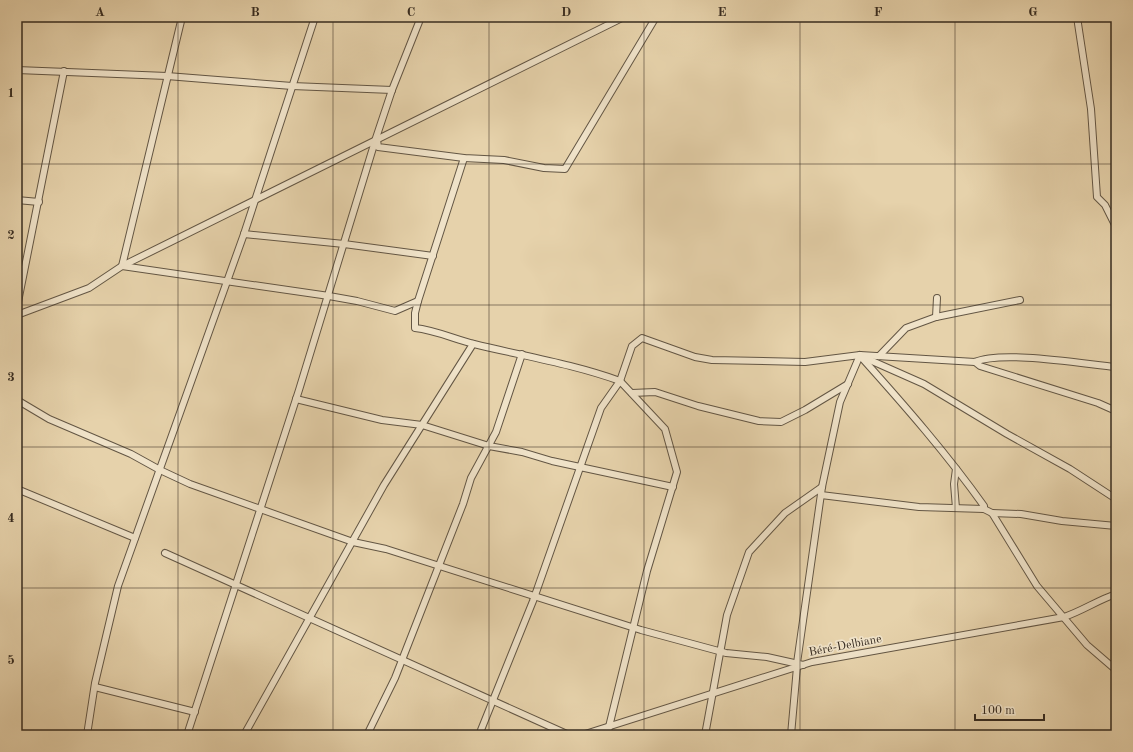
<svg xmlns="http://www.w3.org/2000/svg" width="1133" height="752" font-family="'Old Standard TT',serif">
<rect width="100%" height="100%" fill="#e6d2ab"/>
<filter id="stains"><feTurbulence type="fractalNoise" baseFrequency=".005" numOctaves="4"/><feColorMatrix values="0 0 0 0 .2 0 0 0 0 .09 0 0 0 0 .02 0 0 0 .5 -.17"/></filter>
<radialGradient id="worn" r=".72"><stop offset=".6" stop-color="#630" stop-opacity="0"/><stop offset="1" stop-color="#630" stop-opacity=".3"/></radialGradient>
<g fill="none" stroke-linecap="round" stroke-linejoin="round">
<g stroke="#635644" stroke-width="8">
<g id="minor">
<path d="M182 17 122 266 329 296 357 301 395 311 418 301"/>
<path d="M1077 17 1091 109 1097 197 1105 205 1116 227"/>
<path d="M17 70 167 76 292 86 392 90"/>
<path d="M377 140 378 147 464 158 504 160 544 168 565 169 656 17"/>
<path d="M464 158 418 301 415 313V328C435 330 454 339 474 344 523 356 573 364 620 381L632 346 642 338 695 357 712 360 805 362 860 355 975 362C1002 350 1084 364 1116 367"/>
<path d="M17 200 39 202"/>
<path d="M244 234 344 244 433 256"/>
<path d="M17 307 64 71"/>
<path d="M17 315 89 288 122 266 624 17"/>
<path d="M936 317 937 298"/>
<path d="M879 356 906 328 936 317 1020 300"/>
<path d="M863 357 924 384 1007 434 1070 469 1116 499"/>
<path d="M862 358C905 406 947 454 984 506V509"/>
<path d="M975 362 980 366 1098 403 1116 411"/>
<path d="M632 393 655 392 698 406 759 421 781 422 805 410 848 384"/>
<path d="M296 399 382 420 422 425 489 446 522 452 552 461 673 487"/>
<path d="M17 400 49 419 131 454 160 470 190 484 353 542 386 549 641 630 726 653 767 657 803 665"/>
<path d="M956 469 954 484 956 508"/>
<path d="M17 489 135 538"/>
<path d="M821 495 919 507 984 509 992 513 1037 586 1087 645 1116 670"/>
<path d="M992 513 1021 514 1062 521 1116 526"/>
<path d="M165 553 569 735"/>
<path d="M797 663 822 487 840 402 860 355"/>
<path d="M95 687 195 712"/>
<path d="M87 735 95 683 118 586 244 234 315 17"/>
<path d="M187 735 299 390 376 138 392 90 421 17"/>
<path d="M244 735 384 485 473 344"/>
<path d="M367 735 395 678 463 504 471 478 496 432 522 354"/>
<path d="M479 735 533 601 601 408 620 381 665 429 677 472 647 571 607 735"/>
<path d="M582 735 812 662 1064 617C1082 611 1098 600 1116 594"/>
<path d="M705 735 727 615 749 552 785 513 822 487"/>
<path d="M791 735 797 667"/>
</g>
</g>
<use href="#minor" stroke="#efe2c8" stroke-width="6"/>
</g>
<path fill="none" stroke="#372c21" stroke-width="1" stroke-opacity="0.55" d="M178 17V735M333 17V735M489 17V735M644 17V735M800 17V735M955 17V735M17 164H1116M17 305H1116M17 447H1116M17 588H1116"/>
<g text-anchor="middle" stroke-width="3.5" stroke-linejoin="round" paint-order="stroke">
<g font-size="12" fill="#372c21" stroke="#efe2c8">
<text transform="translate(845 645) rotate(-11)" y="4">Béré-Delbiane</text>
</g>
</g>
<rect width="1133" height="752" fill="none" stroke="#e6d2ab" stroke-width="44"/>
<path d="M975 714v6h69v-6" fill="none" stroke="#372c21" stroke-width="2"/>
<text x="981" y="714" font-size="12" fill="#372c21" stroke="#efe2c8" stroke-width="3" paint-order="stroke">100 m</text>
<rect x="22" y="22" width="1089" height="708" fill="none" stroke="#372c21" stroke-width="1.5"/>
<g font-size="13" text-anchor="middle" font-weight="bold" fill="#372c21">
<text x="100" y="16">A</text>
<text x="255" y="16">B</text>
<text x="411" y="16">C</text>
<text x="566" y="16">D</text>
<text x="722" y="16">E</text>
<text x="878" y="16">F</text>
<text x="1033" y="16">G</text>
<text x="11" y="97">1</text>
<text x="11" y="239">2</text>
<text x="11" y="381">3</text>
<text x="11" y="522">4</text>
<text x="11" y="664">5</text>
</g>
<rect width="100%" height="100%" filter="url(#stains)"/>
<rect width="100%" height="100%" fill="url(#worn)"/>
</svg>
